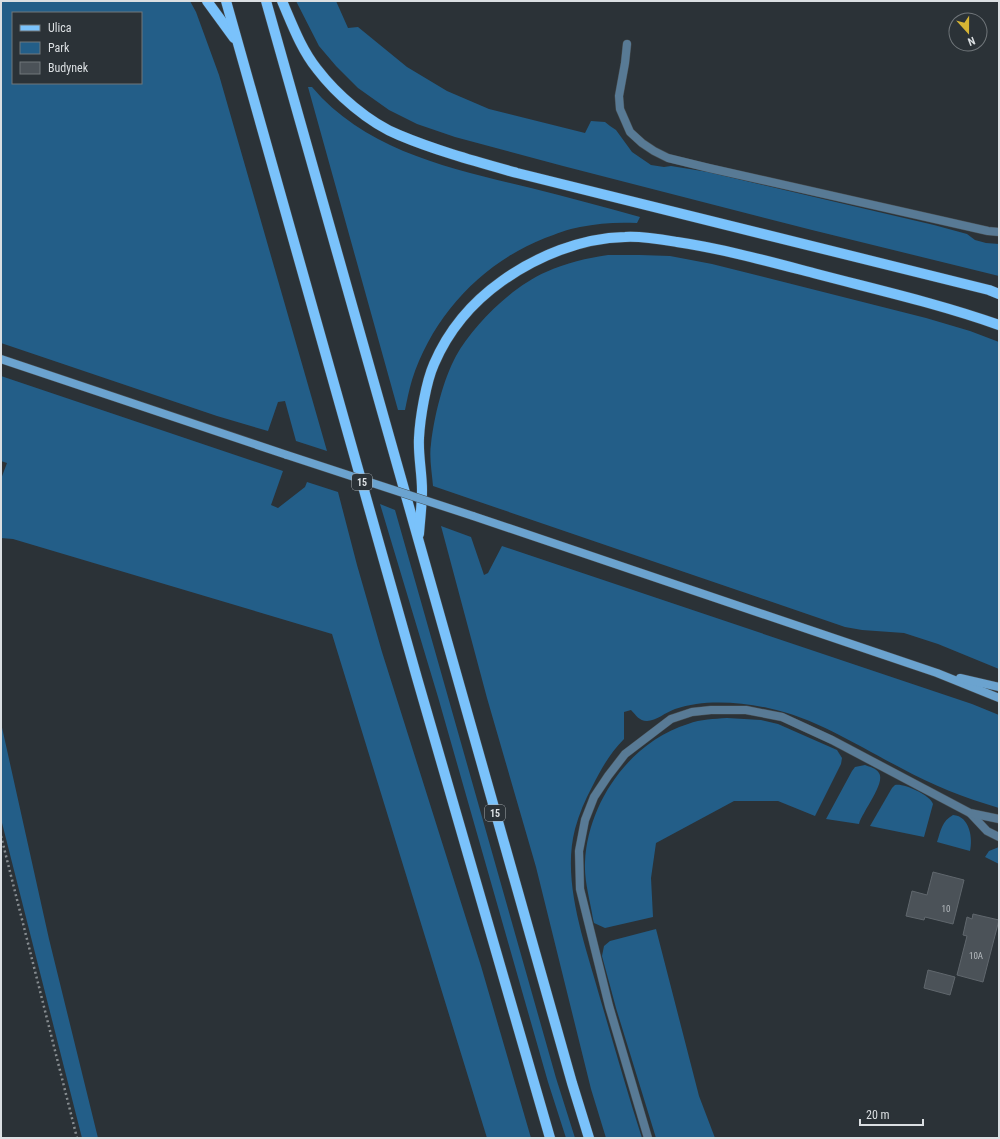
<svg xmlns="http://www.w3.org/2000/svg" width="1000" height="1139" font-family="'Roboto Condensed',sans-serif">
<rect width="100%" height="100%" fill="#2b3237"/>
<g fill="#235e88" fill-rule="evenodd">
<path d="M1 1H190L196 12 219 75 327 451 296 441 285 401 278 402 268 431 217 416 1 343ZM13 13H141V83H13Z"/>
<path d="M296 1H336L348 28 358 27 407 67 447 91 489 109 585 133 591 121 605 122 610 126 616 130 632 152 651 165 664 167 671 166 708 172 934 225 967 234 975 240 986 243 999 244V276L812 230 563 166 455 137 417 124 389 110 358 88 336 66 319 46Z"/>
<path d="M308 87H312C367 152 453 169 531 188 568 197 604 207 640 217L637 223C618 222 599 223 580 227 568 229 556 234 545 238 482 263 433 315 412 380 409 390 407 400 405 410H398Z"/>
<path d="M608 255H640L670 256 712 264 926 318 970 331 999 342V669L938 644 904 633 862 630 845 627 433 486C432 473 429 457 431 444 434 417 443 380 456 356 473 325 513 286 546 272 566 263 587 258 608 255Z"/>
<path d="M1 376 283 471 271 505 278 508 305 487 307 482 338 492 357 565 382 652 481 966 531 1138H487L332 634 13 539 1 538V479L7 463 1 461Z"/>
<path d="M380 504 395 510 556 1078 575 1138H566L548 1082 438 697Z"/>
<path d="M441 526 471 537 484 575 488 573 502 546 972 704 999 715V808C965 798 932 785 901 768 858 746 816 718 768 708 739 702 704 699 675 709 666 712 656 721 647 721 639 721 636 715 631 710L624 712V739C610 753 601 769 592 787 585 800 579 814 575 829 561 883 586 946 600 998 614 1045 627 1092 642 1138H606L591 1089 536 867 487 698Z"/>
<path d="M727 718 761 720 778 724 837 750 842 758 841 764 815 816 778 801H734L656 843 651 878 653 917 605 928 594 923 593 919C590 900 584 881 585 862 588 802 630 742 688 724 701 719 714 719 727 718Z"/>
<path d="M1 723 49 939 98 1138H82L1 819Z"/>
<path d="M865 765C870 767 876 768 879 773 886 783 862 812 859 824L826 819 852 771 855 767Z"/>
<path d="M895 785C904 783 930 795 933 804L924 837 870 826 892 788Z"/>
<path d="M953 815C970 816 973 839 970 851L937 842C941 830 942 821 953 815Z"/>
<path d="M999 847V864L985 857 989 851Z"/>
<path d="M656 929 699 1096 715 1138H656L616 1008 602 956 604 946 610 941Z"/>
</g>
<g fill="#4b5258" stroke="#60676d">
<path d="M933 872 964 880 953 924 925 917 924 920 906 916 912 891 927 895Z"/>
<path d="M973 914 999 920 983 982 957 975 967 936 963 935 967 917 972 919Z"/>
<path d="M928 970 955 977 950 995 924 988Z"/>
</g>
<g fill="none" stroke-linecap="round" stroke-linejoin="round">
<g stroke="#474e52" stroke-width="9">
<g id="lane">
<path d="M627 44 625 63 619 96 620 109 630 132 642 143 654 151 668 158 709 168 988 231 999 232"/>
<path d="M971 814 987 831 999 837"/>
<path d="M648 1138 609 1006 580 889 579 851 585 820 594 797 608 776 625 754 671 719 692 712 711 710H746L782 717 832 740 970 813 999 819"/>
</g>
</g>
<g stroke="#474e52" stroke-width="9">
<g id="secondary">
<path d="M1 359 287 455"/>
<path d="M473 516 937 673 999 698"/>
<path d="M960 678 999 687"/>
</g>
</g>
<g stroke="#474e52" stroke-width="11">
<g id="primary">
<path d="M207 1 234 38"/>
<path d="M226 1 417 678 550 1138"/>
<path d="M266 1 572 1083 589 1138"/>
<path d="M282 1C292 24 301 49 317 69 336 94 369 123 399 135 437 151 478 162 517 173L989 290 999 294"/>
<path d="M419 534C420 520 422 505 422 490 422 473 418 455 419 438 420 418 426 382 434 364 449 329 471 303 502 281 537 256 581 238 625 237 642 236 659 239 677 242 724 249 771 262 817 274 878 290 940 304 999 325"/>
</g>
</g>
<path stroke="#878d91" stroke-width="2.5" stroke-dasharray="2 3" stroke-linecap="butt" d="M1 836 77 1138"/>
<use href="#lane" stroke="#587a95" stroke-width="8"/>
<use href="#secondary" stroke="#6ba3cf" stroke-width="8"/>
<use href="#primary" stroke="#7ac2fb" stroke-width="10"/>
<g stroke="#474e52" stroke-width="9" stroke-linecap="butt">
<path id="secondary-bridge" d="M287 455 473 516"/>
</g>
<use href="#secondary-bridge" stroke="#6ba3cf" stroke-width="8"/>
</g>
<g text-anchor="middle" stroke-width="4" stroke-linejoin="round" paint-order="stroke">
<g font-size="9" fill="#b7bcc0">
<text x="946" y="912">10</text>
<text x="976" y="959">10A</text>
</g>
<g fill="#2b3237" stroke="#a6abaf" stroke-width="1">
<rect x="352" y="474" width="20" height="16" rx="3"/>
<rect x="485" y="805" width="20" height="16" rx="3"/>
</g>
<g font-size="10" font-weight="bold" fill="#dbdfe2">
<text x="362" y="486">15</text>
<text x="495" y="817">15</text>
</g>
</g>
<rect width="1000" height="1139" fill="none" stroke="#dbdfe2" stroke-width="4"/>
<rect x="12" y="12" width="130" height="72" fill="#2b3237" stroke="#71777b"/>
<rect x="20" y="25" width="20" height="6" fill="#7ac2fb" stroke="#71777b"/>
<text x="48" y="32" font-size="12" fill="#dbdfe2">Ulica</text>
<rect x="20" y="42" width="20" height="12" fill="#235e88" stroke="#71777b"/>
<text x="48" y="52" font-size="12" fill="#dbdfe2">Park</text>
<rect x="20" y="62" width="20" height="12" fill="#4b5258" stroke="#71777b"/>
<text x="48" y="72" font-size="12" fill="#dbdfe2">Budynek</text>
<g transform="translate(968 32) rotate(159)"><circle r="19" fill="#2b3237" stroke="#71777b"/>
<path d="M0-3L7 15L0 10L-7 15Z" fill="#d6b534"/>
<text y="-6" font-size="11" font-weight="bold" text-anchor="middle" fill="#dbdfe2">N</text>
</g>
<path d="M860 1119v6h63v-6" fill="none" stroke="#dbdfe2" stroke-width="2"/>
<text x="866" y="1119" font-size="12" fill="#dbdfe2" stroke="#2b3237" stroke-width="3" paint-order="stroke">20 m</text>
</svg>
